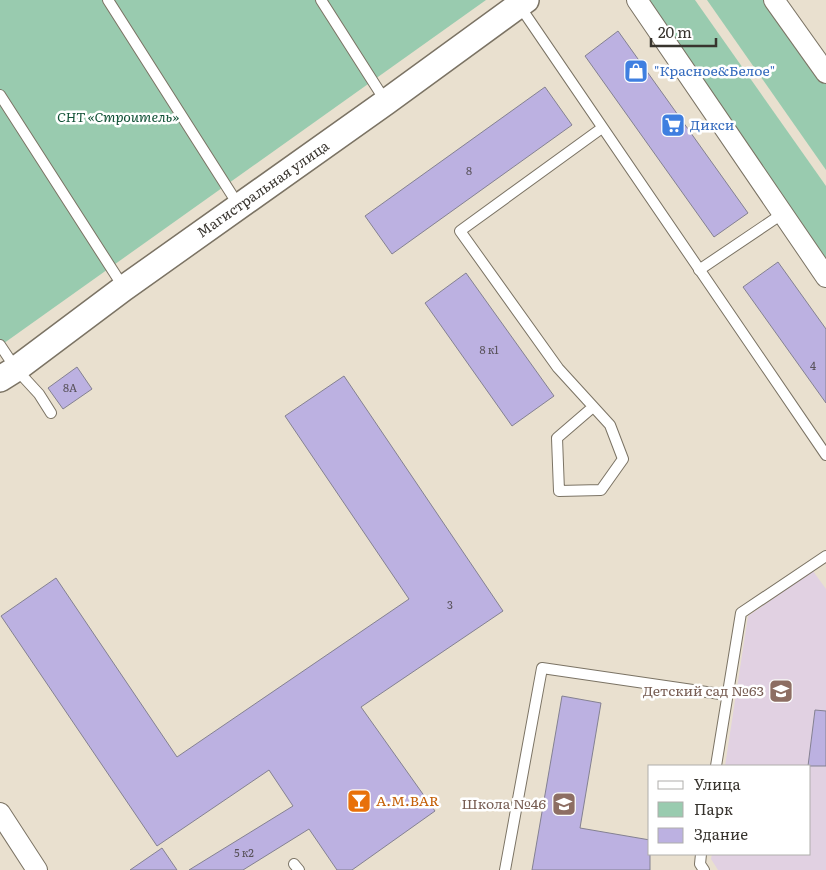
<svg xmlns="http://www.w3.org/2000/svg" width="826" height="870" font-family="Literata,serif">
<rect width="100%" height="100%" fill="#e9e0cf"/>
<path fill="#e1d1e2" d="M813 571 826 589V870H718L711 859 712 854H810V766H725L748 616Z"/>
<g fill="#99cbaf">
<path d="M0 0H486L0 346Z"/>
<path d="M640 0H695L826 186V265Z"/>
<path d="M707 0H768L826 82V170Z"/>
</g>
<g fill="#bcb1e1" stroke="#848191">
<path d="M618 31 748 213 714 237 585 56Z"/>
<path d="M545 87 572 125 392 254 365 216Z"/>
<path d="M778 262 826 329V403L743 287Z"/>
<path d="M466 273 554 396 512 426 425 303Z"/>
<path d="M77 367 92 389 63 409 48 388Z"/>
<path d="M344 376 503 611 361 707 435 811 352 870H337L309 829 243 870H189L293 806 269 770 157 846 1 616 56 578 177 757 409 599 285 416Z"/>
<path d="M562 696 601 703 580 828 650 840V870H532Z"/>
<path d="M815 710 826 711V766H808Z"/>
<path d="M162 848 177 870H130Z"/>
</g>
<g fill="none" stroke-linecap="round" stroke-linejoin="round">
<g stroke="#7b7364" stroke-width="12">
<g id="service">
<path d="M108 0 239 206"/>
<path d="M321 0 386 102"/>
<path d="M519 5 826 455"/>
<path d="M0 95 124 288"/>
<path d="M699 270 782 214"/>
<path d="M0 345 16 369 39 394 51 413"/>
<path d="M593 407 557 438 559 491 601 490 623 459 610 425 558 368 460 231 602 128"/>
<path d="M716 766 741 613 826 556"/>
<path d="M701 854 700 864 704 870"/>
<path d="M294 864 299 870"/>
<path d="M505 870 542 668 727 695"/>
</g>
</g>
<g stroke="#7b7364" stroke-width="22">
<g id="minor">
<path d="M637 0 826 277"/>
<path d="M774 0 826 73"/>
<path d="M0 813 37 870"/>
</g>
</g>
<g stroke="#7b7364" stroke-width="28">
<path id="tertiary" d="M0 379 16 369 124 288 386 102 526 0"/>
</g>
<use href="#service" stroke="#fff" stroke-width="10"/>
<use href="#minor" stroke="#fff" stroke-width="20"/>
<use href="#tertiary" stroke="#fff" stroke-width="25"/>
</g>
<defs>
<g id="shop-square" transform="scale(1.25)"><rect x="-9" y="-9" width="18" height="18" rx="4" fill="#3f7fe0" stroke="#fff"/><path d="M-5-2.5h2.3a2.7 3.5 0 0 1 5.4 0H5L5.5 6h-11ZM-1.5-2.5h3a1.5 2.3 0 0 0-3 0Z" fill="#fff"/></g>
<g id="supermarket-square" transform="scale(1.25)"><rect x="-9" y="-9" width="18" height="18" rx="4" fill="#3f7fe0" stroke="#fff"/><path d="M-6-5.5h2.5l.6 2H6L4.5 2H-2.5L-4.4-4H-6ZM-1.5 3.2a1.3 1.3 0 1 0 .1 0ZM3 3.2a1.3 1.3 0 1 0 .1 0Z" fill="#fff"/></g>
<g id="school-square" transform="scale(1.25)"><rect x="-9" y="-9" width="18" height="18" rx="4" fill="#8d6e63" stroke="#fff"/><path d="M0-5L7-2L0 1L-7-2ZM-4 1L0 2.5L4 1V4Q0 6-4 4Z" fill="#fff"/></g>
<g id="bar-square" transform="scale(1.25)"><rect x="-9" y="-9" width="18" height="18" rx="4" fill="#e8710a" stroke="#fff"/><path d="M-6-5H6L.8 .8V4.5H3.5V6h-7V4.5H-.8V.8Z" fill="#fff"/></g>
</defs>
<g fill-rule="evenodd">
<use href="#shop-square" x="636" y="71"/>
<use href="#supermarket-square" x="673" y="125"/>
<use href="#school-square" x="781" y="691"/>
<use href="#bar-square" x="359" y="801"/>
<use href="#school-square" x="564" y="804"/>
</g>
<g text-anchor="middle" stroke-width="5" stroke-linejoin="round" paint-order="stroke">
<g font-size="11" fill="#59535b">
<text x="469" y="175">8</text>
<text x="489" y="354">8 к1</text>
<text x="813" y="370">4</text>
<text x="70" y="392">8А</text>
<text x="450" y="609">3</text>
<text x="244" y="857">5 к2</text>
</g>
<g font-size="14" fill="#366cbe" stroke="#fff" text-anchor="start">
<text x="654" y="76">"Красное&amp;Белое"</text>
<text x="690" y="130">Дикси</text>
</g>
<g font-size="14" font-style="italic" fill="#105135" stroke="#fff">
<text x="118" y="122">СНТ «Строитель»</text>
</g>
<g font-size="14" fill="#38342e" stroke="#fff">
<text transform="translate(263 189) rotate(-35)" y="5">Магистральная улица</text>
</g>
<g font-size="14" fill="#785e54" stroke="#fff" text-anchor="end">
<text x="764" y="696">Детский сад №63</text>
<text x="546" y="809">Школа №46</text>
</g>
<g font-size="14" fill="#c56008" stroke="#fff" text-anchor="start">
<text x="376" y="806">А.М.BAR</text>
</g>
</g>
<rect x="648" y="765" width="162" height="90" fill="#ffffff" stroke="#afaeab"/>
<rect x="658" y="781" width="25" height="8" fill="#ffffff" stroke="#afaeab"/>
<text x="694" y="790" font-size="15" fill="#38342e">Улица</text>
<rect x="658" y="802" width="25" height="15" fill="#99cbaf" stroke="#afaeab"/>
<text x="694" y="815" font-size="15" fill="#38342e">Парк</text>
<rect x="658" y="828" width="25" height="15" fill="#bcb1e1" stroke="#afaeab"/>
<text x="694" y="840" font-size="15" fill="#38342e">Здание</text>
<path d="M651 38v8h65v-8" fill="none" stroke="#38342e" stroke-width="2.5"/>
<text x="658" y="38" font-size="15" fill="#38342e" stroke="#ffffff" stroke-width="4" paint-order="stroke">20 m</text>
</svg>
